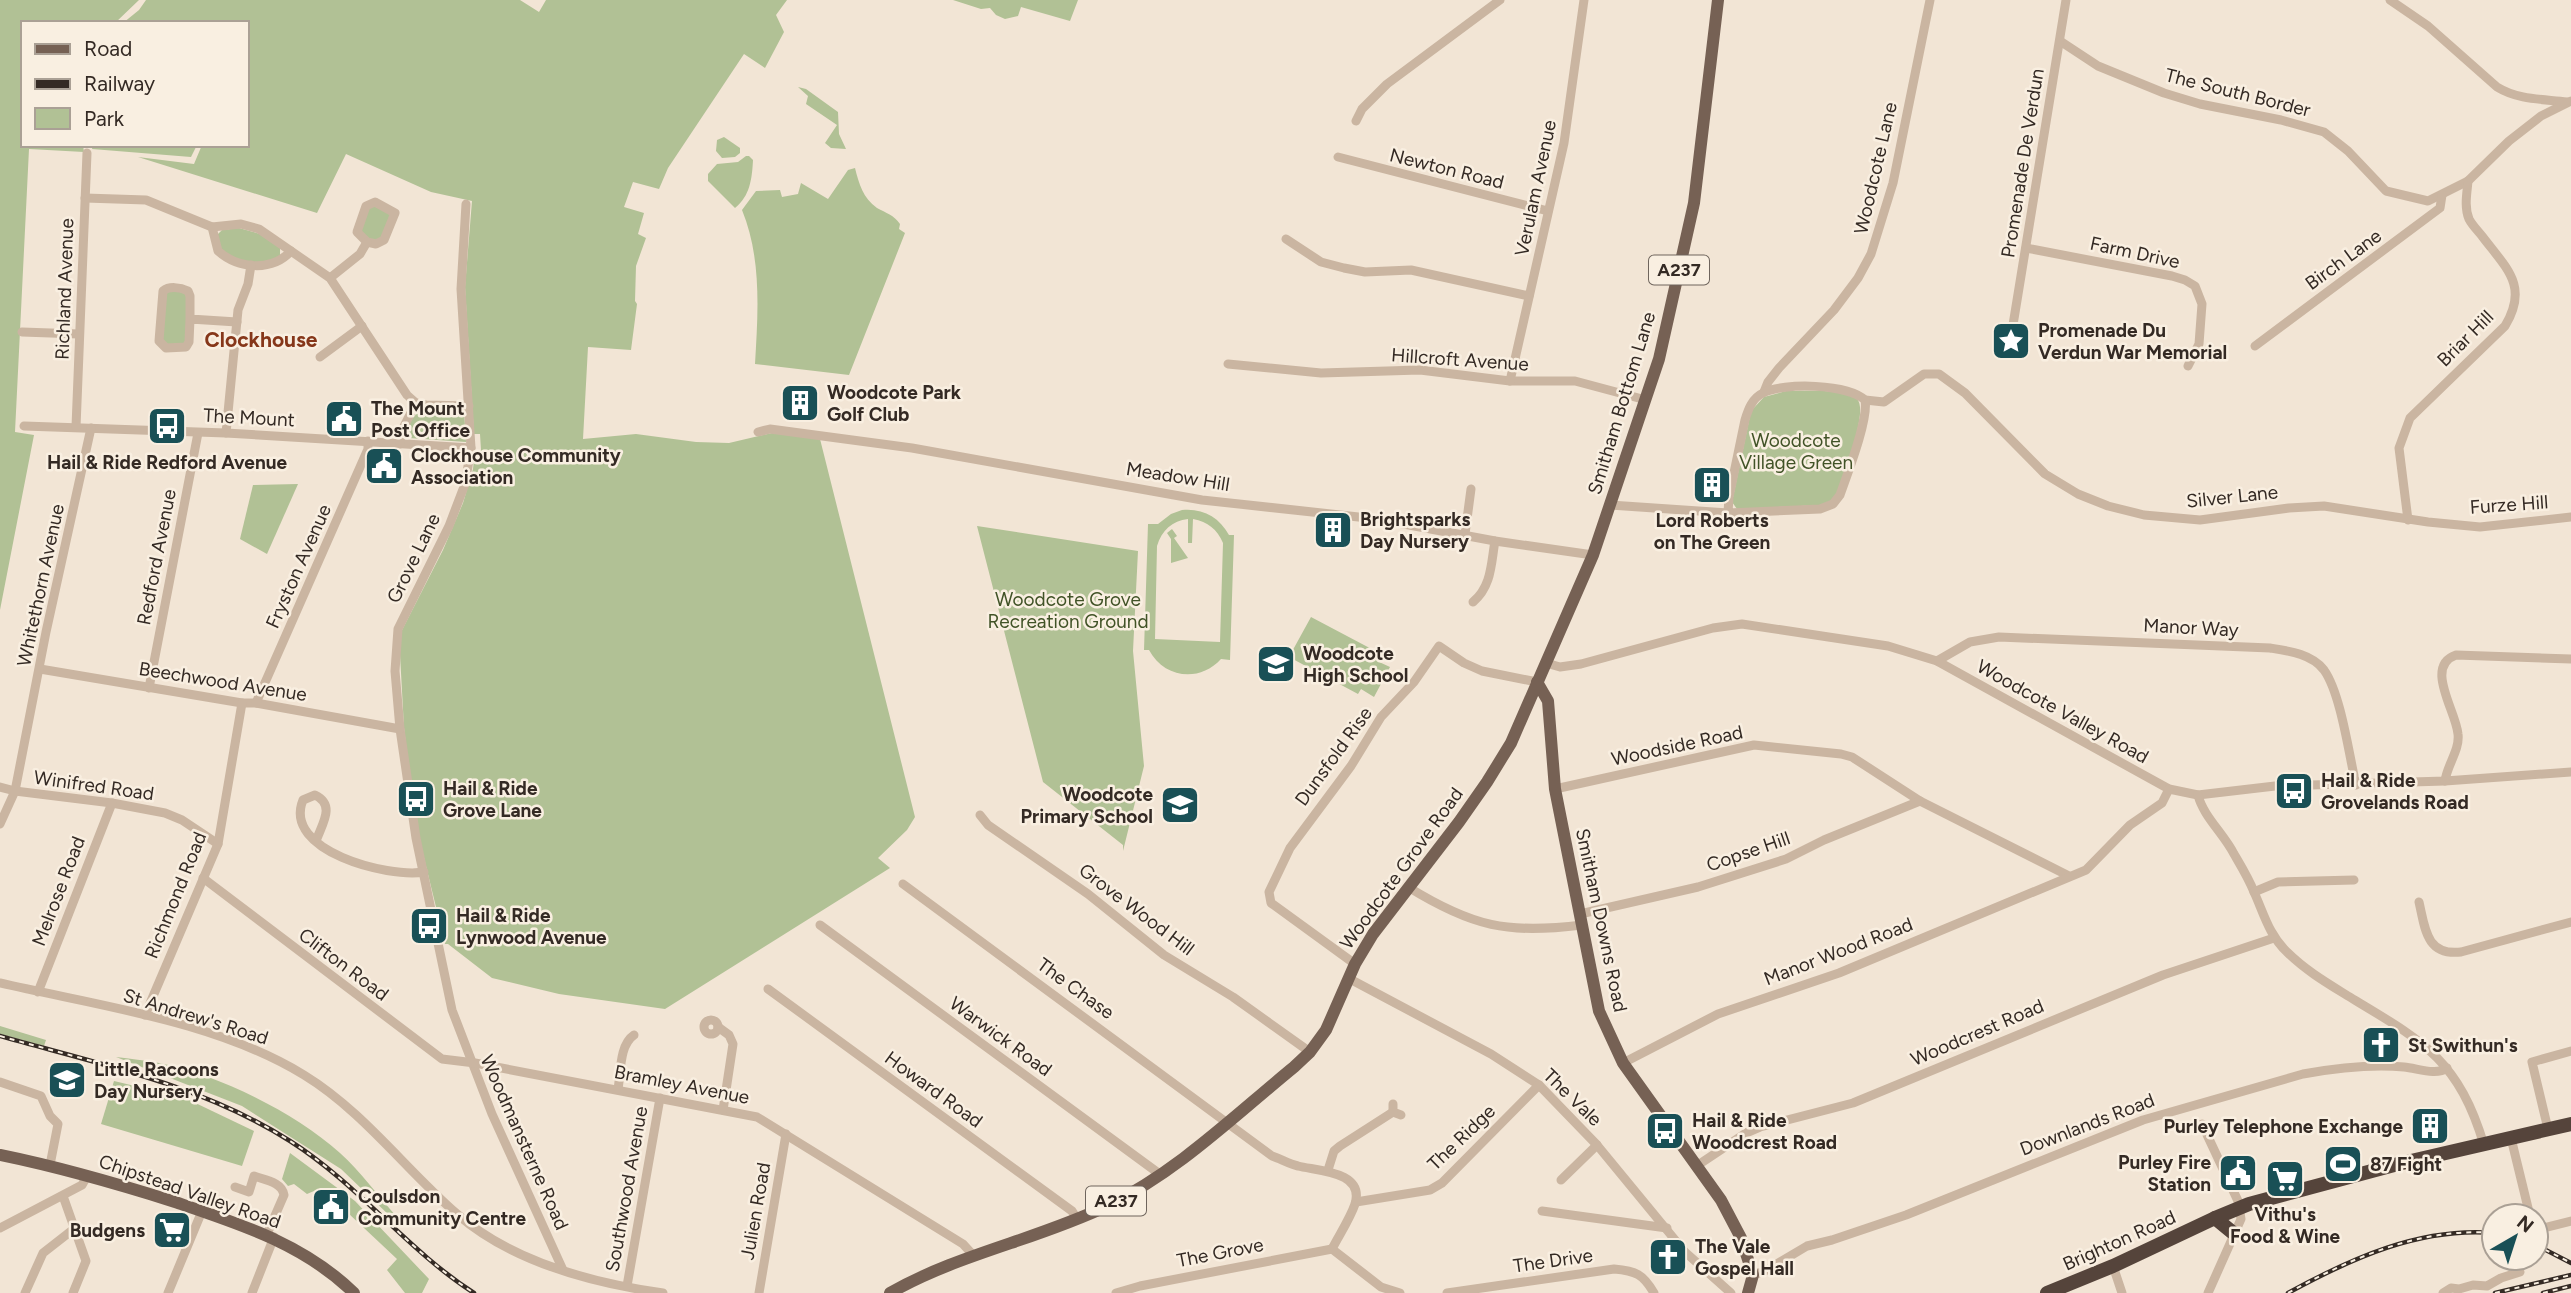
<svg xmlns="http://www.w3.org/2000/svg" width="2571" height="1293" font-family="Figtree,sans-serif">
<rect width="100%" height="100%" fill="#f2e5d5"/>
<g fill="#b1c195" fill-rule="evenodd">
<path d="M0 0H139L115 23H23V145H83L84 152 29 149 15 432 34 435 0 610Z"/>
<path d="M146 0H520L539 12 546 0H787L776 15 784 32 765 68 744 54 668 168 659 189 633 182 624 207 644 213 638 234 646 238 636 266 635 301 637 304 631 350 588 347 583 439 636 434 696 442 729 443 772 433 820 439 915 817 907 830 878 858 890 868 665 1009 559 994 492 978 448 944H445L416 825 404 728 399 636 443 550 463 503 473 469 475 451 481 450 480 434H474L465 287 472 201 431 192 346 154 317 213 138 157 194 164 202 145H247V23H123L139 10Z"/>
<path d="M953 0H1078L1070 21 1021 7 1018 16 1005 19 996 15 990 8 981 9Z"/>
<path d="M798 87 806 89 838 112 839 134 846 149 831 148 825 143 837 125 806 104 808 96Z"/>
<path d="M724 137 740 148V153L735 157 722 158 716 151 717 140Z"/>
<path d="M93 145H197L191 157 92 149Z"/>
<path d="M746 156H749L753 160C752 179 750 196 735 208L708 181V174L717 164 738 162Z"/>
<path d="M855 168C859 184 863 198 877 208 886 213 894 215 900 224L899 229 905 233 849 375 755 364C758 313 762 259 742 210L756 191 780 190 782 197 798 194 801 183 828 199 848 170Z"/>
<path d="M371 205 393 214 380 241 368 239 359 228Z"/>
<path d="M239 228 260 234 280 248V258C265 266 229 264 220 247 218 243 218 239 217 235L222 230Z"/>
<path d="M168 290 186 293 187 341 184 345 168 346 161 339 163 296Z"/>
<path d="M1786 391C1802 391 1845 388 1857 399 1869 411 1843 475 1839 490L1834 499 1823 505 1737 509 1732 502 1751 411 1764 397Z"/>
<path d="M425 408 464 410 466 442 409 438 406 430C410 421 416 412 425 408Z"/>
<path d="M298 484 267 554 240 539 253 485Z"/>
<path d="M1182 510C1203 508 1219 517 1229 535H1234L1230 660 1221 659C1199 683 1164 678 1149 650H1144L1148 524H1158L1171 514ZM1188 519V543H1192L1193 519C1208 522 1217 529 1223 543L1220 642 1155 639 1157 546C1162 530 1172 521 1188 519Z"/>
<path d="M977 526 1138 551 1133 651 1144 766 1123 851V845L1043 782Z"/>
<path d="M1172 529 1177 536 1174 538 1188 558 1171 563V539L1167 533Z"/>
<path d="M1311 617 1381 654 1377 661 1390 667 1374 697 1361 689 1358 694 1289 657Z"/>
<path d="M0 1026 46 1040 44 1046 0 1034Z"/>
<path d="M116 1057C130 1059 145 1060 159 1063 219 1075 294 1112 340 1153 361 1172 378 1196 397 1217L393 1219 341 1169 242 1106Z"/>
<path d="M114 1081 185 1098 254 1131 242 1166 101 1124Z"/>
<path d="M290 1153 355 1201 429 1279 422 1293H405L387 1270 397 1259 348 1213V1203L337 1194 321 1188 307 1194 294 1184 288 1186 282 1179Z"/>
</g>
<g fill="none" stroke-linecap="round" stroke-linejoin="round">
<g stroke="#cab5a1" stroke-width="9">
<path d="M2390 0 2428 26 2497 87C2518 100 2542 99 2567 102"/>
<path d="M2060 41 2098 66 2164 93 2200 104 2281 120 2324 132 2348 151 2386 191 2428 201 2468 181 2509 141 2541 116 2571 101"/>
<path d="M1356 121 1362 109 1387 84 1500 0"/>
<path d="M1338 157 1548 211"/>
<path d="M85 198 146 200 212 227 218 251C238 269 272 272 291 251"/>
<path d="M375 202 395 213 384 240 376 244 367 242 357 232 366 206Z"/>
<path d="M466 204 461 289 471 448 465 484 449 526 398 629 395 671 400 729 416 838 452 1010 492 1114 563 1270"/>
<path d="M212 227 241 224 259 229 330 278 407 395 416 403 426 405 469 406"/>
<path d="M1286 239 1321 262 1344 268 1365 272 1411 270 1529 296"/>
<path d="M2026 248 2172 276 2185 280 2195 286 2202 304 2199 344 2188 366"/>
<path d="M330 278 360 254 367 242"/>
<path d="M190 319V296L188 291C180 287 169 286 163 291L159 341 166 348 186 347 189 342 190 319 237 322"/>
<path d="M2012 331 2066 0"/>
<path d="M22 332 79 334"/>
<path d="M2255 346 2440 208 2442 195"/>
<path d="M320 357 362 326"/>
<path d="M1228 364 1321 373 1420 370 1510 381H1575L1646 400"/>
<path d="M1510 381 1564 143 1584 0"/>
<path d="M1764 392 1768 382 1779 368 1834 310 1858 278 1871 254 1893 183 1930 0"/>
<path d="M1865 400 1884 402 1924 374H1939L1965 393 2045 474 2078 494 2108 506 2144 515 2200 520 2289 508 2324 506 2428 522 2480 527 2571 517"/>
<path d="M24 426 226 433 471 448"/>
<path d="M76 427 87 153"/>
<path d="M758 432 770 429 912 448 1202 500 1377 519 1495 541 1593 555"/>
<path d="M226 433 238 310 248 284 251 265"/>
<path d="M400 444 401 432 416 403"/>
<path d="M1610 505 1728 513 1729 497 1745 420C1748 410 1752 398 1763 393 1784 382 1848 384 1865 400 1869 419 1847 475 1840 495L1833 504 1820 509 1728 513"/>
<path d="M2408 520 2399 448 2410 418 2505 326C2529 286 2507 269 2482 236 2478 231 2472 225 2469 219 2464 207 2467 193 2468 181"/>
<path d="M1465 534 1471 489"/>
<path d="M1473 602C1492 586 1491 563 1495 541"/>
<path d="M1937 661 1970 642 1999 637 2270 648C2289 651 2312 654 2324 670 2341 694 2349 755 2356 785"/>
<path d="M1546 663 1560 667 1581 664 1713 628 1742 624 1888 646 1937 661 2169 789 2198 795 2275 786 2445 781 2571 772"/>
<path d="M40 669 242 703H256L400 729"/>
<path d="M149 688 198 433"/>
<path d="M256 703 368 449V441"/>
<path d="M2445 781C2447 765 2460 750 2458 734 2456 711 2424 666 2456 655L2571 659"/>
<path d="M0 787 15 791 112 803 165 813 182 820 218 844"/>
<path d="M1555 789 1754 745 1841 754 1852 757 1920 801 2069 876"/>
<path d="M2198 795C2203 816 2224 834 2234 854 2241 866 2249 879 2254 892 2264 914 2269 935 2287 952 2305 970 2327 983 2348 996 2421 1040 2458 1058 2484 1145"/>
<path d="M980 815 988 825 1088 894 1164 955 1233 997 1310 1052"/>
<path d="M0 824 15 791 46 632 91 428"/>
<path d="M316 841C322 824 336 805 315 795L303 800C282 851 388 878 424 872"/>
<path d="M203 878 442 1059 475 1063 757 1117 963 1244 973 1255"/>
<path d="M903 884 1272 1156C1281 1159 1289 1164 1298 1166 1317 1171 1365 1171 1355 1204 1350 1219 1339 1235 1332 1249"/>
<path d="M1408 887C1473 927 1507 934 1582 925"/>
<path d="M2254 892 2278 882 2354 880"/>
<path d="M2419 902C2425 928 2426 956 2461 952L2571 922"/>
<path d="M1580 914 1698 887 1786 859 1824 840 1920 801"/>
<path d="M820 925 1161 1175"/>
<path d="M1355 964 1271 903 1269 892 1290 848 1351 766 1381 717 1414 682 1439 646 1464 663 1482 671 1537 682"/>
<path d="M1348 978 1491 1054 1539 1085 1597 1145 1685 1252 1731 1293"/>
<path d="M0 983C99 1006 216 1021 304 1075 363 1111 406 1170 457 1214 512 1262 592 1283 663 1293"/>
<path d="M768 989 1072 1211 1077 1219"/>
<path d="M38 992 112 803"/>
<path d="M145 1015 218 844 242 703"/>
<circle cx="711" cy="1027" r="7"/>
<path d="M718 1027 729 1035 733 1044 723 1110"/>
<path d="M1623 1063 1718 1014 1839 973 2086 870 2130 825 2162 803 2169 789"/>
<path d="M0 1082 41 1096 50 1116 58 1124 50 1165"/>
<path d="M618 1089C621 1073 619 1045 634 1035"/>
<path d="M1393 1104V1112L1401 1115"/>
<path d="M2202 1124 2238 1201 2241 1219 2208 1293"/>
<path d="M2548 1129 2532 1062 2571 1051"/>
<path d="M2511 1138 2530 1216"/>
<path d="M1698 1165 1746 1133 1760 1127 1853 1103 2163 975 2274 938"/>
<path d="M1328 1170 1334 1151 1340 1146 1393 1112"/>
<path d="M1561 1180 1597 1145"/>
<path d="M235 1187 249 1192 254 1176C265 1180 282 1182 284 1195L267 1234"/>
<path d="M63 1196 86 1261 73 1293"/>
<path d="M1356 1202 1430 1190 1442 1183 1539 1085"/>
<path d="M1542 1211 1667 1228"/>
<path d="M0 1228 82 1185 87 1176"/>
<path d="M2536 1230 2571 1221"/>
<path d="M1332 1249 1381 1287 1400 1293"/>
<path d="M2113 1266 2122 1293"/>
<path d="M1753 1275 1765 1271 1807 1246 1832 1240 1906 1215 2143 1120 2303 1074C2336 1068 2371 1064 2404 1067 2417 1068 2436 1076 2447 1068"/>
<path d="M627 1286 660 1098"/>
<path d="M25 1293 43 1253 75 1228"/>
<path d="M168 1293 202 1211"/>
<path d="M252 1293 274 1237"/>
<path d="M759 1293 786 1134"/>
<path d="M1116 1293 1140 1286 1332 1249"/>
<path d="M1447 1293 1614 1269C1636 1271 1643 1274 1654 1293"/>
<path d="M2443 1293 2451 1288 2459 1289 2473 1285 2487 1286 2501 1278 2520 1272"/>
</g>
<g stroke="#766154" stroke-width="12">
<path d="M1537 682 1548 701 1555 789 1599 1011 1623 1063 1721 1200 1741 1238 1753 1275 1748 1293"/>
<path d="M0 1155C59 1167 118 1184 175 1202 240 1224 304 1244 354 1293"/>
<path d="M890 1293C958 1254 1036 1240 1107 1206 1177 1172 1234 1116 1294 1067L1310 1052 1326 1030 1355 964 1373 934 1459 822 1487 782 1511 743 1593 555 1659 359 1694 203 1718 0"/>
</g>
<g stroke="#55443b" stroke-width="14">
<path d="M2215 1218 2232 1232"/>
<path d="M2047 1293 2113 1266 2215 1218 2249 1204 2398 1164 2571 1124"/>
</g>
<g stroke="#342a24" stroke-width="4.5">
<g id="rail">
<path d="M0 1036C99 1064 202 1085 290 1141 358 1184 407 1250 474 1293"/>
<path d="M2536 1245 2571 1263"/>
<path d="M2288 1293C2352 1258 2420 1227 2494 1233"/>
<path d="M2495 1293 2571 1275"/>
<path d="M2543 1293 2571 1286"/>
</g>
</g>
<use href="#rail" stroke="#f9efe1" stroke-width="2" stroke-dasharray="5" stroke-linecap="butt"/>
</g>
<defs>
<g id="sight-square" transform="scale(2.0125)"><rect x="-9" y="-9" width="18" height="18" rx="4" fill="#195056" stroke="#f9efe1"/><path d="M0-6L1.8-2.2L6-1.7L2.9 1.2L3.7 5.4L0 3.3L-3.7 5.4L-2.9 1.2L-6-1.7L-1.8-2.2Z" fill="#fff"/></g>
<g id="building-square" transform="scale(2.0125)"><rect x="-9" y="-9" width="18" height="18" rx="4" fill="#195056" stroke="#f9efe1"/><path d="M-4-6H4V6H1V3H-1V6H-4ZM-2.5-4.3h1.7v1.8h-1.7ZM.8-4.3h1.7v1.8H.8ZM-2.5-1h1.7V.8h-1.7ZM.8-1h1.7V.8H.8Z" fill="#fff"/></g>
<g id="civic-square" transform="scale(2.0125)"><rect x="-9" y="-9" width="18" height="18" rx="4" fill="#195056" stroke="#f9efe1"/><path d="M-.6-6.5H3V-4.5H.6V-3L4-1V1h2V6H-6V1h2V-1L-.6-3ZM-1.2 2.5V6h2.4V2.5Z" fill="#fff"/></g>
<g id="bus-square" transform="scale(2.0125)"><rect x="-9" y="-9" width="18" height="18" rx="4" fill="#195056" stroke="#f9efe1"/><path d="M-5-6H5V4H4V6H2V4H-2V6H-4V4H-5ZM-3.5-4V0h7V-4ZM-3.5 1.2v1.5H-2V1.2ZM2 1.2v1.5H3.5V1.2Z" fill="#fff"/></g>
<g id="school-square" transform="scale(2.0125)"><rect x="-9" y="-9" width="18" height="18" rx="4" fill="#195056" stroke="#f9efe1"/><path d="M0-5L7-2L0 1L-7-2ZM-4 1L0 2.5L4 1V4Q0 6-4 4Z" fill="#fff"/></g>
<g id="church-square" transform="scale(2.0125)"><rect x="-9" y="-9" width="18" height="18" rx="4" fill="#195056" stroke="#f9efe1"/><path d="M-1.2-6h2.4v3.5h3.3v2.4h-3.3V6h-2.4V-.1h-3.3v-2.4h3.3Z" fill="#fff"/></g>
<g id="stadium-square" transform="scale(2.0125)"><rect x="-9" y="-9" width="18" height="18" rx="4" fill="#195056" stroke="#f9efe1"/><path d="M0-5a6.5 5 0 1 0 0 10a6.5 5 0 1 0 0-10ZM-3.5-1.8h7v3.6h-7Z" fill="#fff"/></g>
<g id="supermarket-square" transform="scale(2.0125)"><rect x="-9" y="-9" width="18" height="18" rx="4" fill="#195056" stroke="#f9efe1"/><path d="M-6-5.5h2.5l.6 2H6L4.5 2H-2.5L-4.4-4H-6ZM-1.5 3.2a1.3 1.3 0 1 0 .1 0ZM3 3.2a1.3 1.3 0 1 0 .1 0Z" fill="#fff"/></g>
</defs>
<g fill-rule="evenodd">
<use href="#sight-square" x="2011" y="341"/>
<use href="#building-square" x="800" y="403"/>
<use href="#civic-square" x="344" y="419"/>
<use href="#bus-square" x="167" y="426"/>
<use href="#civic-square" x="384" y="466"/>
<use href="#building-square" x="1712" y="485"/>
<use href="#building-square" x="1333" y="530"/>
<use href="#school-square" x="1276" y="664"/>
<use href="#bus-square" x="2294" y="791"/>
<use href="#bus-square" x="416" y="799"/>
<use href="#school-square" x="1180" y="805"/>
<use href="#bus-square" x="429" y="926"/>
<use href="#church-square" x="2381" y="1045"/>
<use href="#school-square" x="67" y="1080"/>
<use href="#building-square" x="2430" y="1126"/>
<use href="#bus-square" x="1665" y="1131"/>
<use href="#stadium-square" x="2343" y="1164"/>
<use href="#civic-square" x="2238" y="1173"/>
<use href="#supermarket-square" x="2285" y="1179"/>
<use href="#civic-square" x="331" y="1207"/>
<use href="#supermarket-square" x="172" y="1230"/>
<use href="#church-square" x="1668" y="1257"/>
</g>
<g text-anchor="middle" stroke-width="5" stroke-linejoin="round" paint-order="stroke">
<g fill="#f9efe1" stroke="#6f655d" stroke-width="2">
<rect x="1649" y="255.5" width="60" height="29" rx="5"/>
<rect x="1086" y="1186.5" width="60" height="29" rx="5"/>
</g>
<g font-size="18" font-weight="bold" fill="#342a24">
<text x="1679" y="276">A237</text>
<text x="1116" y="1207">A237</text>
</g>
<g font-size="19" fill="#342a24" stroke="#f9efe1">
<text transform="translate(2238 92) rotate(14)" y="7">The South Border</text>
<text transform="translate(2022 163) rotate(-81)" y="7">Promenade De Verdun</text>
<text transform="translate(1447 168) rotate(14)" y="7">Newton Road</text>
<text transform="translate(1875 168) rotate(-77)" y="7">Woodcote Lane</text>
<text transform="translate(1535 188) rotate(-78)" y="7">Verulam Avenue</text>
<text transform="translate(2135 252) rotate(12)" y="7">Farm Drive</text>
<text transform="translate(2343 259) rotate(-36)" y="7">Birch Lane</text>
<text transform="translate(64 289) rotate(-88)" y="7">Richland Avenue</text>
<text transform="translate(2465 338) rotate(-45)" y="7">Briar Hill</text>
<text transform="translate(1460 359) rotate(4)" y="7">Hillcroft Avenue</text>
<text transform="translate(1621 403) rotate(-73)" y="7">Smitham Bottom Lane</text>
<text transform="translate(249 417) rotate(3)" y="7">The Mount</text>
<text transform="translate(1178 476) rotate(9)" y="7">Meadow Hill</text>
<text transform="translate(2232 496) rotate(-6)" y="7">Silver Lane</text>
<text transform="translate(2509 504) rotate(-4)" y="7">Furze Hill</text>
<text transform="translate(156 557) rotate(-79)" y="7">Redford Avenue</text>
<text transform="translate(413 558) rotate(-64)" y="7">Grove Lane</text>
<text transform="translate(298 566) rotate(-66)" y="7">Fryston Avenue</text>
<text transform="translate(40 585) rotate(-78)" y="7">Whitethorn Avenue</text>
<text transform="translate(2191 627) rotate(3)" y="7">Manor Way</text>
<text transform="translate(223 681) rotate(9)" y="7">Beechwood Avenue</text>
<text transform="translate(2063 711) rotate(29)" y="7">Woodcote Valley Road</text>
<text transform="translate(1677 745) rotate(-12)" y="7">Woodside Road</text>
<text transform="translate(1333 756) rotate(-54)" y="7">Dunsfold Rise</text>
<text transform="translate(94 785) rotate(8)" y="7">Winifred Road</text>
<text transform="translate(1748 851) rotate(-19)" y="7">Copse Hill</text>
<text transform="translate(1401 868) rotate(-54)" y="7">Woodcote Grove Road</text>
<text transform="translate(58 891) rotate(-69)" y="7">Melrose Road</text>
<text transform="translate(175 895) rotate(-68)" y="7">Richmond Road</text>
<text transform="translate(1137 909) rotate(37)" y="7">Grove Wood Hill</text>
<text transform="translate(1602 920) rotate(78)" y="7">Smitham Downs Road</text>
<text transform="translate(1838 951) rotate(-21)" y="7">Manor Wood Road</text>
<text transform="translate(344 964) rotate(37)" y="7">Clifton Road</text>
<text transform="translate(1076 988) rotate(36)" y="7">The Chase</text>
<text transform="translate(196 1016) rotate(17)" y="7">St Andrew's Road</text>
<text transform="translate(1977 1032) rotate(-23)" y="7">Woodcrest Road</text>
<text transform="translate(1001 1036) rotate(36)" y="7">Warwick Road</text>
<text transform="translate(682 1084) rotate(11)" y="7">Bramley Avenue</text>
<text transform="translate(934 1089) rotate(36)" y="7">Howard Road</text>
<text transform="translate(1573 1097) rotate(44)" y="7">The Vale</text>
<text transform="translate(2087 1124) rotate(-21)" y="7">Downlands Road</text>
<text transform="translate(1461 1137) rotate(-44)" y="7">The Ridge</text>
<text transform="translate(525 1142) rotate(66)" y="7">Woodmansterne Road</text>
<text transform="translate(626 1189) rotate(-80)" y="7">Southwood Avenue</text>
<text transform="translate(190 1191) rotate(19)" y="7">Chipstead Valley Road</text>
<text transform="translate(755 1211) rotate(-80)" y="7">Julien Road</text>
<text transform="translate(2119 1240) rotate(-24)" y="7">Brighton Road</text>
<text transform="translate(1220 1252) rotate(-11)" y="7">The Grove</text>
<text transform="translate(1553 1260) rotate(-8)" y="7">The Drive</text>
</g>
<g font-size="19" font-weight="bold" fill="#342a24" stroke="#f9efe1" text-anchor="start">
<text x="2038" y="337">Promenade Du<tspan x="2038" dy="22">Verdun War Memorial</tspan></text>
<text x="827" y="399">Woodcote Park<tspan x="827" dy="22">Golf Club</tspan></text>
<text x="371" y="415">The Mount<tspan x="371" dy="22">Post Office</tspan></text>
<text x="411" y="462">Clockhouse Community<tspan x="411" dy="22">Association</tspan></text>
<text x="167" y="469" text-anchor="middle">Hail &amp; Ride Redford Avenue</text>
<text x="1360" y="526">Brightsparks<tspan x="1360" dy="22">Day Nursery</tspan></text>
<text x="1712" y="527" text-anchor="middle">Lord Roberts<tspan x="1712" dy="22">on The Green</tspan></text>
<text x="1303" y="660">Woodcote<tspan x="1303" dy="22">High School</tspan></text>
<text x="2321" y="787">Hail &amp; Ride<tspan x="2321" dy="22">Grovelands Road</tspan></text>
<text x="443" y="795">Hail &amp; Ride<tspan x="443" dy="22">Grove Lane</tspan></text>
<text x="1153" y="801" text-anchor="end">Woodcote<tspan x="1153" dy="22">Primary School</tspan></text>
<text x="456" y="922">Hail &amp; Ride<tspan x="456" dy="22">Lynwood Avenue</tspan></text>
<text x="2408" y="1052">St Swithun's</text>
<text x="94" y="1076">Little Racoons<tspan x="94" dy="22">Day Nursery</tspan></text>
<text x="1692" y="1127">Hail &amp; Ride<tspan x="1692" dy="22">Woodcrest Road</tspan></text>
<text x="2403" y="1133" text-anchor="end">Purley Telephone Exchange</text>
<text x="2211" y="1169" text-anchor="end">Purley Fire<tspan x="2211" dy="22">Station</tspan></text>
<text x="2370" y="1171">87 Fight</text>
<text x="358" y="1203">Coulsdon<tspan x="358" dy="22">Community Centre</tspan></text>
<text x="2285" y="1221" text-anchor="middle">Vithu's<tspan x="2285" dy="22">Food &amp; Wine</tspan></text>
<text x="145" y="1237" text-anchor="end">Budgens</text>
<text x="1695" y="1253">The Vale<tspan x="1695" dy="22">Gospel Hall</tspan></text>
</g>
<g font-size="19" fill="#415327" stroke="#f9efe1">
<text x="1796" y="447">Woodcote<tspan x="1796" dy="22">Village Green</tspan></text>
<text x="1068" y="606">Woodcote Grove<tspan x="1068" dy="22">Recreation Ground</tspan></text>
</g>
<g font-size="21" font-weight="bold" fill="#86371a" stroke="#f9efe1">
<text x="261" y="347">Clockhouse</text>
</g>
</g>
<rect x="21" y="21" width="228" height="126" fill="#f9efe1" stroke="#aaa095" stroke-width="2"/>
<rect x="35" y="44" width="35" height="10" fill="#766154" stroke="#aaa095" stroke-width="2"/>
<text x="84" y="56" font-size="21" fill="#342a24">Road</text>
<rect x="35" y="79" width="35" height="10" fill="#342a24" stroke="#aaa095" stroke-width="2"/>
<text x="84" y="91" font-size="21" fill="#342a24">Railway</text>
<rect x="35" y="108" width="35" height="21" fill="#b1c195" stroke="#aaa095" stroke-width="2"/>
<text x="84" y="126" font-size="21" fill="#342a24">Park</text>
<g transform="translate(2515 1237) rotate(39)"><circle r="33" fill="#f9efe1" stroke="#aaa095" stroke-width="2"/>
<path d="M0-5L12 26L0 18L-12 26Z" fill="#195056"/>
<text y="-10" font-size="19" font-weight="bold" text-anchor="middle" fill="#342a24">N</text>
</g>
</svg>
